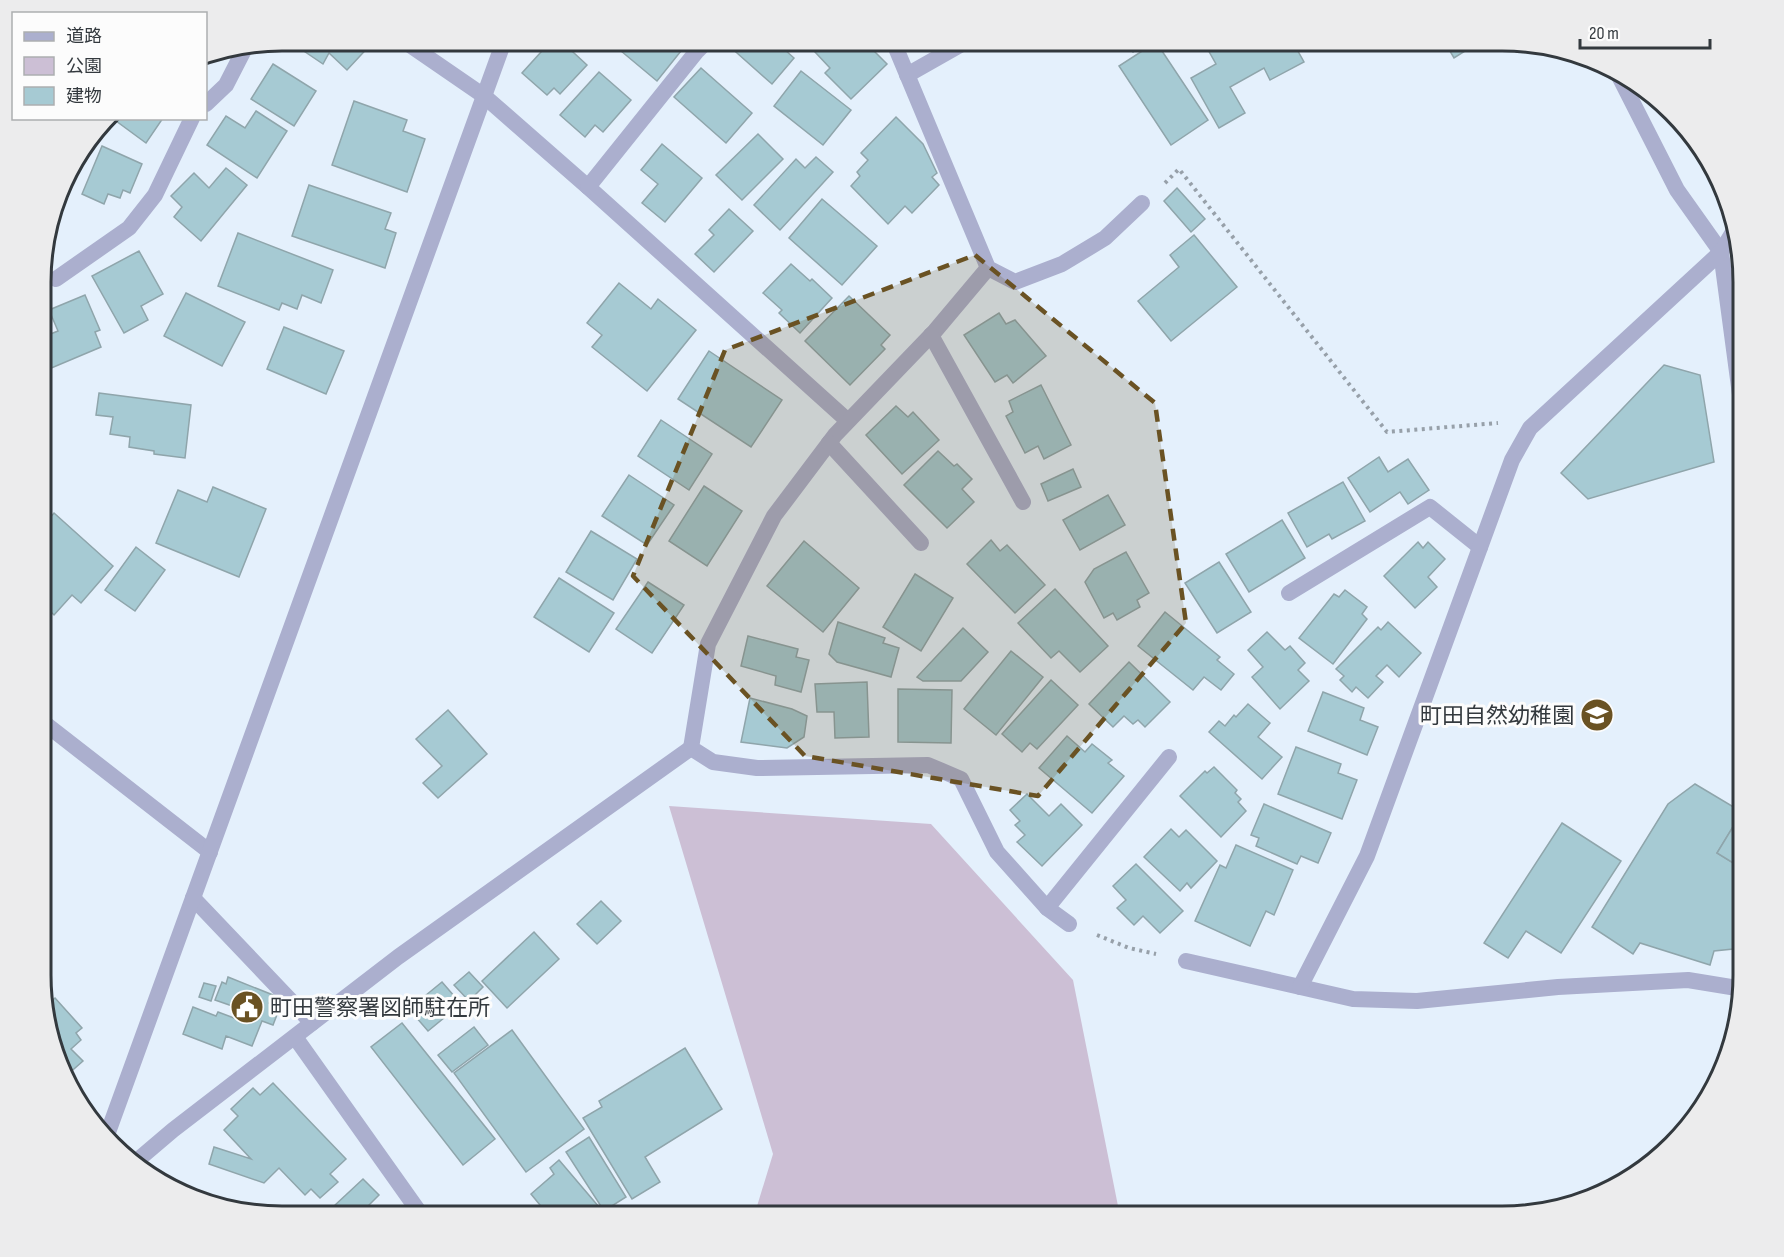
<svg xmlns="http://www.w3.org/2000/svg" width="1784" height="1257" font-family="'Sofia Sans Condensed','Noto Sans JP',sans-serif">
<rect width="100%" height="100%" fill="#e4f0fc"/>
<path fill="#ccbfd5" d="M669 806 931 824 1073 980 1119 1211 1196 1216H754L773 1154Z"/>
<g fill="#a6cad3" stroke="#8fa5ab" stroke-width="1.5">
<path d="M289 41H374L347 70 329 53 323 64Z"/>
<path d="M551 41H561L587 65 560 94 554 88 547 95 522 73Z"/>
<path d="M600 41H615L609 48Z"/>
<path d="M630 41H689L657 81 621 51Z"/>
<path d="M732 41H775L794 58 772 84 728 45Z"/>
<path d="M826 41H851L855 44 858 41H864L887 64 851 99 825 73 830 68 815 52Z"/>
<path d="M1126 41H1151L1133 52Z"/>
<path d="M1203 41H1300L1294 44 1304 62 1270 80 1264 68 1230 87 1245 113 1219 128 1191 78 1216 64Z"/>
<path d="M1444 41H1481L1454 58Z"/>
<path d="M1156 42 1208 120 1171 145 1119 66Z"/>
<path d="M273 64 316 91 294 126 251 99Z"/>
<path d="M701 68 752 113 726 143 674 97Z"/>
<path d="M801 71 851 110 823 145 774 106Z"/>
<path d="M599 72 631 100 603 132 595 125 585 137 560 115Z"/>
<path d="M354 101 407 120 403 131 425 139 407 192 332 165Z"/>
<path d="M256 111 287 131 257 178 207 145 226 116 245 128Z"/>
<path d="M896 117 923 144 937 173 932 177 939 185 912 213 905 206 888 224 851 186 860 176 857 172 868 160 861 153Z"/>
<path d="M112 118H163L146 143Z"/>
<path d="M758 134 783 159 742 200 716 175Z"/>
<path d="M662 144 702 178 665 222 642 203 658 184 641 170Z"/>
<path d="M102 146 142 164 130 193 123 190 120 198 108 194 104 204 82 194Z"/>
<path d="M1701 150 1711 162 1713 168 1699 153Z"/>
<path d="M816 157 833 172 780 230 754 205 796 159 805 168Z"/>
<path d="M226 168 247 185 201 241 174 217 182 207 171 196 194 173 209 188Z"/>
<path d="M309 185 391 213 385 229 396 233 385 268 292 236Z"/>
<path d="M1177 188 1205 219 1191 232 1164 201Z"/>
<path d="M822 199 877 246 842 285 789 238Z"/>
<path d="M729 209 753 231 714 272 695 254 714 235 709 230Z"/>
<path d="M238 233 333 270 321 303 302 295 297 309 282 303 279 310 218 286Z"/>
<path d="M1194 235 1237 287 1171 341 1138 301 1179 267 1170 255Z"/>
<path d="M139 251 163 294 141 306 148 320 124 333 92 276Z"/>
<path d="M791 264 810 281 812 279 832 298 800 333 779 313 782 310 763 293Z"/>
<path d="M619 283 651 309 658 299 696 330 647 391 592 347 602 335 587 323Z"/>
<path d="M186 293 245 322 222 366 164 336Z"/>
<path d="M85 295 100 330 95 332 101 347 49 369 43 353 48 349 43 337 58 331 49 310Z"/>
<path d="M849 296 890 335 881 345 885 349 850 385 805 341Z"/>
<path d="M999 313 1006 324 1015 320 1046 356 1013 383 1007 375 995 382 964 335Z"/>
<path d="M284 327 344 351 326 394 267 369Z"/>
<path d="M709 351 782 400 751 447 678 399Z"/>
<path d="M1664 365 1700 375 1714 462 1588 499 1561 473Z"/>
<path d="M1041 385 1071 445 1044 459 1038 446 1025 453 1006 416 1013 412 1009 401Z"/>
<path d="M99 393 191 405 185 458 154 454V451L129 447 130 437 110 434 113 417 96 415Z"/>
<path d="M896 406 908 417 913 412 939 440 902 474 866 435Z"/>
<path d="M661 420 712 454 689 490 638 456Z"/>
<path d="M938 451 954 466 957 464 972 479 962 489 974 502 947 528 904 485Z"/>
<path d="M1379 457 1388 472 1408 459 1429 490 1408 504 1400 492 1370 512 1348 478Z"/>
<path d="M1073 469 1081 487 1048 501 1041 484Z"/>
<path d="M629 475 674 505 647 545 602 516Z"/>
<path d="M1343 482 1365 521 1332 539 1329 534 1307 547 1288 513Z"/>
<path d="M704 486 742 511 707 566 669 541Z"/>
<path d="M213 487 266 509 239 577 156 543 178 490 207 502Z"/>
<path d="M1108 495 1125 525 1080 550 1063 520Z"/>
<path d="M54 513 113 566 81 603 72 595 54 615 44 605 43 607V526Z"/>
<path d="M1282 520 1305 558 1249 592 1226 554Z"/>
<path d="M591 531 637 559 613 600 566 572Z"/>
<path d="M991 540 1000 551 1007 545 1045 585 1015 613 967 564Z"/>
<path d="M804 541 859 588 823 632 767 586Z"/>
<path d="M1418 542 1423 548 1428 542 1445 559 1428 577 1437 587 1415 608 1384 576Z"/>
<path d="M136 547 165 570 135 611 105 590Z"/>
<path d="M1126 552 1149 593 1137 600 1140 607 1117 620 1113 613 1104 618 1085 582 1094 569Z"/>
<path d="M1219 562 1251 612 1217 633 1185 583Z"/>
<path d="M915 574 953 598 921 651 883 627Z"/>
<path d="M559 578 614 613 589 652 534 617Z"/>
<path d="M648 582 684 605 652 653 616 629Z"/>
<path d="M1055 589 1108 646 1080 672 1059 651 1051 658 1018 623Z"/>
<path d="M1345 590 1367 607 1362 614 1367 619 1333 664 1299 638 1334 594 1339 597Z"/>
<path d="M1165 612 1220 657 1217 660 1234 674 1221 690 1204 677 1193 690 1138 646Z"/>
<path d="M838 622 885 638 883 643 899 648 891 677 837 662 829 654Z"/>
<path d="M1388 622 1421 653 1399 677 1387 665 1376 676 1383 682 1368 698 1356 687 1352 692 1340 680 1344 676 1336 669 1378 627 1381 630Z"/>
<path d="M963 628 988 652 961 681H923L917 677Z"/>
<path d="M1267 632 1285 650 1290 646 1305 663 1298 670 1309 681 1280 709 1252 677 1263 667 1248 650Z"/>
<path d="M748 636 798 649 796 657 809 660 801 692 775 685 776 676 741 666Z"/>
<path d="M1011 651 1043 677 996 735 964 709Z"/>
<path d="M1129 662 1170 702 1145 727 1138 720 1133 724 1124 716 1113 727 1089 704Z"/>
<path d="M1051 680 1078 705 1037 749 1030 743 1022 752 1002 734Z"/>
<path d="M867 682 869 737 835 738 834 712H817L815 684Z"/>
<path d="M898 689 952 690 951 743 898 742Z"/>
<path d="M1323 692 1364 708 1360 720 1378 727 1367 755 1308 731Z"/>
<path d="M750 698 792 709 807 716 804 737 787 748 741 742Z"/>
<path d="M1248 704 1270 723 1258 737 1282 757 1262 779 1209 732 1219 721 1225 726 1234 715 1236 717Z"/>
<path d="M448 710 487 754 438 798 423 783 442 766 416 739Z"/>
<path d="M1067 736 1085 752 1092 744 1112 760 1108 763 1124 776 1092 813 1039 768Z"/>
<path d="M1296 747 1341 764 1338 773 1357 780 1342 819 1278 794Z"/>
<path d="M1214 767 1237 790 1235 793 1241 799 1238 802 1246 811 1221 837 1180 796 1205 771 1207 773Z"/>
<path d="M1695 784 1742 812 1717 853 1743 869V948L1714 951 1710 965 1640 943 1633 954 1592 927 1668 804Z"/>
<path d="M1027 794 1049 816 1061 804 1082 825 1042 866 1017 842 1025 835 1015 825 1020 821 1010 810Z"/>
<path d="M1264 804 1331 833 1318 863 1301 856 1297 864 1256 846 1259 838 1251 835Z"/>
<path d="M1742 812 1743 813V869L1717 853Z"/>
<path d="M1562 823 1621 861 1561 953 1526 931 1508 958 1484 943Z"/>
<path d="M1171 829 1179 837 1186 830 1217 861 1191 888 1187 883 1180 891 1144 857Z"/>
<path d="M1236 845 1293 870 1274 915 1266 911 1250 946 1195 921 1220 865 1226 868Z"/>
<path d="M1136 864 1183 911 1160 933 1143 916 1134 925 1117 908 1126 900 1113 886Z"/>
<path d="M601 901 621 921 597 944 577 924Z"/>
<path d="M534 932 559 959 507 1008 482 981Z"/>
<path d="M469 972 483 987 469 1001 454 985Z"/>
<path d="M228 977 273 995 269 1003 280 1007 273 1025 262 1021 252 1046 226 1036 222 1049 183 1034 193 1007 216 1016 218 1012 234 1018 238 1008 215 1000 222 982 226 984Z"/>
<path d="M442 982 461 1004 428 1031 409 1009Z"/>
<path d="M204 983 216 986 211 1001 199 997Z"/>
<path d="M55 998 82 1028 76 1033 81 1040 71 1049 83 1061 66 1076 43 1006 46 1000 49 1003Z"/>
<path d="M402 1023 495 1139 463 1165 371 1047Z"/>
<path d="M474 1027 488 1045 452 1072 438 1055Z"/>
<path d="M512 1030 584 1129 526 1172 454 1073Z"/>
<path d="M685 1048 722 1109 645 1157 660 1182 632 1199 583 1118 602 1107 599 1101Z"/>
<path d="M273 1083 346 1159 330 1174 338 1182 320 1198 311 1189 305 1195 279 1168 264 1183 209 1164 214 1147 251 1159 224 1130 238 1116 231 1109 253 1088 260 1095Z"/>
<path d="M589 1137 626 1197 604 1211 566 1152Z"/>
<path d="M559 1160 599 1207 588 1216H549L531 1194 554 1174 550 1168Z"/>
<path d="M363 1179 379 1195 358 1216H343L334 1206Z"/>
</g>
<g fill="none" stroke-linecap="round" stroke-linejoin="round">
<g stroke="#97a0a9" stroke-width="4" stroke-dasharray="3 4.5" stroke-linecap="butt">
<path d="M1165 183 1179 169 1387 432 1498 423"/>
<path d="M1097 935 1129 948 1156 954"/>
</g>
<g stroke="#abafce" stroke-width="16">
<path d="M1618 74 1677 190 1721 252"/>
<path d="M193 898 312 1023"/>
<path d="M295 1037 422 1216"/>
<path d="M133 1164 173 1130 398 957 691 748"/>
</g>
<g stroke="#abafce" stroke-width="16">
<path d="M404 41 484 96 588 187 848 421"/>
<path d="M893 41 988 268 1015 282 1062 264 1105 238 1142 203"/>
<path d="M907 75 967 41"/>
<path d="M206 104 226 85 245 48"/>
<path d="M588 187 697 51 707 41"/>
<path d="M1721 252 1743 417"/>
<path d="M988 268 935 331 835 435 774 516 708 644 691 748 713 762 757 768 928 765 961 779 997 852 1047 908 1069 924"/>
<path d="M56 279 129 228 155 195 192 118"/>
<path d="M931 335 1023 502"/>
<path d="M829 443 921 543"/>
<path d="M1289 593 1430 507 1480 547"/>
<path d="M43 722 210 852"/>
<path d="M1047 908 1169 757"/>
<path d="M1186 961 1353 999 1417 1001 1558 987 1688 980 1743 989"/>
<path d="M1300 987 1367 856 1512 460 1530 428 1721 252 1733 232"/>
</g>
<path stroke="#abafce" stroke-width="16" d="M107 1135 504 41"/>
</g>
<path fill="#6a5223" fill-opacity="0.2" stroke="#6a5223" stroke-width="4.5" stroke-dasharray="12 8" stroke-linejoin="round" d="M975 255 1155 403 1186 623 1038 796 805 756 633 576 725 350Z"/>
<defs>
<g id="school-disc" transform="scale(1.725)"><circle r="9.5" fill="#6a5223" stroke="#fcfcfc"/><path d="M0-5L7-2L0 1L-7-2ZM-4 1L0 2.5L4 1V4Q0 6-4 4Z" fill="#fff"/></g>
<g id="civic-disc" transform="scale(1.725)"><circle r="9.5" fill="#6a5223" stroke="#fcfcfc"/><path d="M-.6-6.5H3V-4.5H.6V-3L4-1V1h2V6H-6V1h2V-1L-.6-3ZM-1.2 2.5V6h2.4V2.5Z" fill="#fff"/></g>
</defs>
<g fill-rule="evenodd">
<use href="#school-disc" x="1597" y="715"/>
<use href="#civic-disc" x="247" y="1007"/>
</g>
<g text-anchor="middle" stroke-width="6" stroke-linejoin="round" paint-order="stroke">
<g font-size="22" fill="#33393e" stroke="#fcfcfc" text-anchor="end">
<text x="1574" y="723">町田自然幼稚園</text>
<text x="270" y="1015" text-anchor="start">町田警察署図師駐在所</text>
</g>
</g>
<path d="M0 0H1784V1257H0ZM282 51H1502A231 231 0 0 1 1733 282V975A231 231 0 0 1 1502 1206H282A231 231 0 0 1 51 975V282A231 231 0 0 1 282 51Z" fill="#ececed" fill-rule="evenodd"/>
<path fill="none" stroke="#33393e" stroke-width="3" d="M282 51H1502A231 231 0 0 1 1733 282V975A231 231 0 0 1 1502 1206H282A231 231 0 0 1 51 975V282A231 231 0 0 1 282 51Z"/>
<rect x="12" y="12" width="195" height="108" fill="#fcfcfc" stroke="#acaeb0" stroke-width="1.5"/>
<rect x="24" y="32" width="30" height="9" fill="#abafce" stroke="#acaeb0" stroke-width="1.5"/>
<text x="66" y="42" font-size="18" fill="#33393e">道路</text>
<rect x="24" y="57" width="30" height="18" fill="#ccbfd5" stroke="#acaeb0" stroke-width="1.5"/>
<text x="66" y="72" font-size="18" fill="#33393e">公園</text>
<rect x="24" y="87" width="30" height="18" fill="#a6cad3" stroke="#acaeb0" stroke-width="1.5"/>
<text x="66" y="102" font-size="18" fill="#33393e">建物</text>
<path d="M1580 39v9h130v-9" fill="none" stroke="#33393e" stroke-width="3"/>
<text x="1589" y="39" font-size="18" fill="#33393e" stroke="#fcfcfc" stroke-width="4.5" paint-order="stroke">20 m</text>
</svg>
